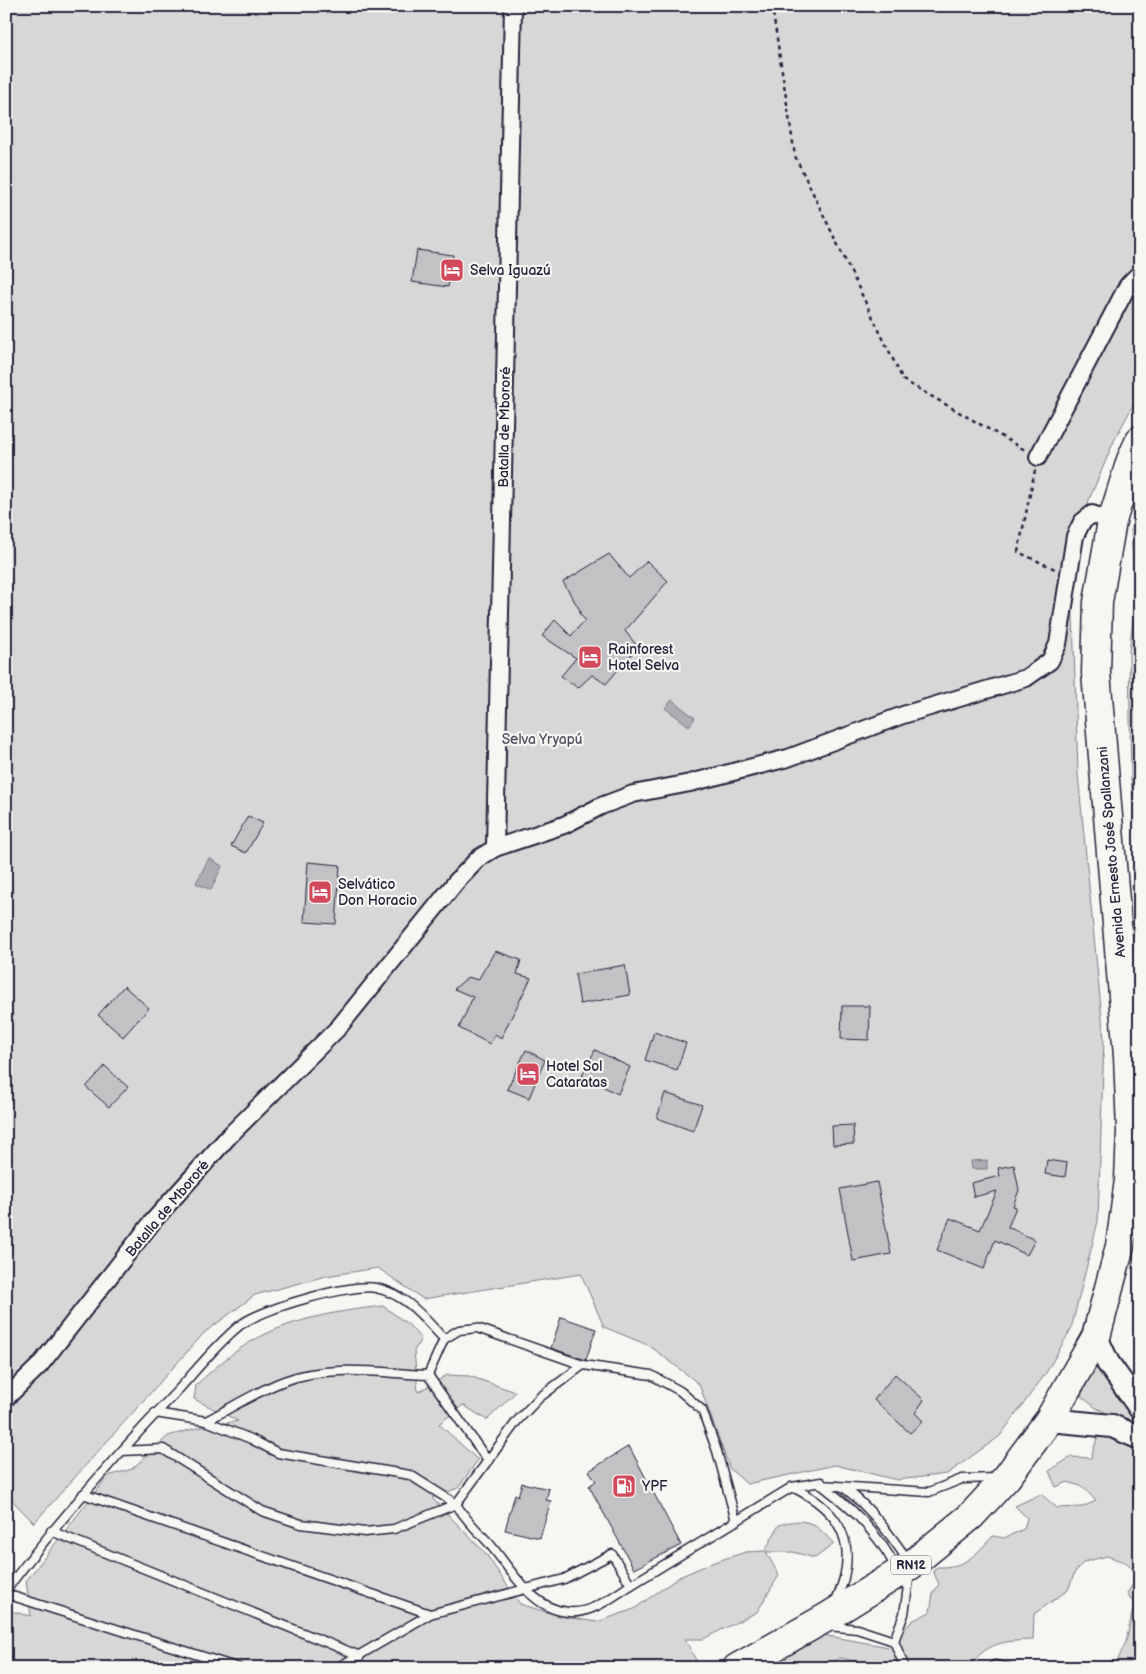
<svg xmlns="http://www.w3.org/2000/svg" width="1146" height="1674" font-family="'Balsamiq Sans',sans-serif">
<rect width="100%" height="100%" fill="#f6f6f2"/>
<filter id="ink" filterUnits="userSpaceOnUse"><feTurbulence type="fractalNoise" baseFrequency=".02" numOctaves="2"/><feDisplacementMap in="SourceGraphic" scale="10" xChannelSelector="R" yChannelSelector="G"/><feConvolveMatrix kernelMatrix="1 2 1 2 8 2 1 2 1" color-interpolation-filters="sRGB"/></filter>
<g filter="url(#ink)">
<g fill="#d7d7d7" stroke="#7c7c89">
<path d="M6 6H1140V392L1114 441 1089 500 1072 584 1078 774 1104 1039 1098 1221 1071 1329 1046 1373 1000 1436 947 1474 897 1480 835 1465 747 1484 730 1469 699 1384 650 1346 604 1327 581 1274 423 1299 378 1268 326 1276 255 1295 204 1333 34 1523 6 1494Z"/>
<path d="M1140 506V853L1131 780 1129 652 1135 603 1131 530Z"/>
<path d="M383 1306 409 1325 421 1339 414 1351 418 1392 447 1375 469 1376 516 1392 487 1420 463 1405 439 1424 478 1460 458 1488 432 1498 486 1554 520 1604 559 1616 597 1622 634 1609 679 1577 714 1562 746 1552 765 1551 779 1525C807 1516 815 1523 834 1544L815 1558 793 1552H766L779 1575 757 1612 703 1639H685L700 1668H6V1610L31 1616 26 1581 108 1476 132 1469 168 1436 197 1428 238 1421 194 1399 196 1385C207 1375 219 1364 231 1355 275 1321 330 1312 383 1306Z"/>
<path d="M1095 1366 1140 1415V1668H1114L1126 1642 1134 1604 1127 1593 1137 1578 1127 1563 1107 1556 1084 1562 1075 1572 1068 1590 1034 1614 1033 1640C1003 1641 987 1642 968 1668H875V1665L840 1658 824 1668H773V1659L823 1635 889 1647 912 1621 930 1612 933 1594 939 1584 933 1571 937 1567C966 1568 975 1555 993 1536L1004 1538 1024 1529 1027 1518 1015 1506 1041 1494 1057 1508 1082 1507 1096 1501 1083 1487 1068 1482 1056 1487 1049 1471 1071 1457 1091 1458 1097 1438 1125 1422 1096 1408 1081 1396Z"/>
</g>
<g fill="#adadb3" stroke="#757583">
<path d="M672 700 695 718 689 726 665 708Z"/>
<path d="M209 858 222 866 211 890 196 883Z"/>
<path d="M987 1160V1169H972L971 1161Z"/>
</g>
<g fill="#c2c2c4" stroke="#22223b">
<path d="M417 250 453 255 448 287 412 282Z"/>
<path d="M609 554 629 578 647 561 668 581 625 631 638 647 606 684 592 675 578 688 561 676 576 658 542 636 555 620 571 636 585 620 579 613 581 612 563 582Z"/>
<path d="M248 816 263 823 246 853 231 846Z"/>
<path d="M308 862 340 865 336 924 304 922Z"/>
<path d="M495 951 521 960 517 974 531 978 501 1038 495 1034 490 1044 459 1028 473 997 454 989 468 977 478 980Z"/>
<path d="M625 965 630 995 580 1004 575 974Z"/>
<path d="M124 986 149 1008 123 1037 98 1015Z"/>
<path d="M842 1006H870L869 1040 841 1039Z"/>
<path d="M654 1032 686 1043 677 1070 645 1060Z"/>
<path d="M526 1050 545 1060 529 1098 507 1089Z"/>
<path d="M595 1050 630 1067 618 1094 582 1076Z"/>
<path d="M105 1066 128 1087 109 1107 86 1087Z"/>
<path d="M665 1093 702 1105 693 1131 657 1118Z"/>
<path d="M853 1125 854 1144 833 1145 832 1126Z"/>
<path d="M1047 1160 1067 1163 1065 1177 1045 1174Z"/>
<path d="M1014 1165 1019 1190 1013 1206 1016 1207 1008 1227 1035 1240 1027 1255 995 1240 984 1269 937 1250 950 1218 980 1230 997 1191 974 1197 971 1183 1000 1176 998 1168Z"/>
<path d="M877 1182 891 1254 853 1261 840 1189Z"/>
<path d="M561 1317 596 1329 586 1360 551 1348Z"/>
<path d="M895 1374 924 1400 915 1413 923 1421 910 1433 874 1400Z"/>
<path d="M629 1446 681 1545 634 1569 589 1486 596 1481 589 1471Z"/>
<path d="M522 1483 549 1489 546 1500 551 1501 540 1538 505 1530 515 1494 518 1496Z"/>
</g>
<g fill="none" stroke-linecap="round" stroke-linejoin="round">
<g stroke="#22223b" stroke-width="11">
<g id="lane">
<path d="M583 1365 540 1397 517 1421 456 1504C465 1519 476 1529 488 1542 510 1567 531 1610 569 1612 592 1614 613 1596 631 1585"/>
<path d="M428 1375 488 1461"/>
<path d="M155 1413 206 1421 251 1439 278 1453 410 1475 456 1504"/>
<path d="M206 1421C231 1408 257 1391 284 1381 328 1364 382 1373 428 1375L444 1339"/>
<path d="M122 1451 163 1449 262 1511 301 1524 365 1532 394 1529 456 1504"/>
<path d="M823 1486C851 1507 880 1536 896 1568"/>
<path d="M792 1487C845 1512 860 1549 835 1603"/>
<path d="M843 1487C870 1507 890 1534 909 1562"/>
<path d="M83 1494 430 1614"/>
<path d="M51 1531 360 1656"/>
<path d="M6 1590C60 1519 118 1453 179 1389 198 1368 217 1344 239 1326 259 1309 351 1283 376 1288 406 1294 424 1318 444 1339L459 1330 477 1328 583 1365 651 1375 680 1391 702 1410 717 1451 736 1521"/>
<path d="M6 1594 239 1668"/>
<path d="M828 1626 857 1629 894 1641 905 1668"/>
<path d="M894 1641 904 1614 910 1573"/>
<path d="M337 1668 430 1614 564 1579 612 1554 631 1585 792 1487 821 1482V1485L929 1492 962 1479 997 1478"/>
<path d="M991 1668 995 1665 1009 1668"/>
</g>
</g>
<g stroke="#22223b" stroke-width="20">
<g id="street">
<path d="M1038 457 1128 285 1140 273"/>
<path d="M495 848 513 6"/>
<path d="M6 1398 40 1365 153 1221 229 1136 339 1027 456 882 479 858 495 848 564 825 601 806 633 794 690 783 788 758 903 715 1026 678 1050 661 1058 644 1075 536 1082 522 1092 514 1112 521"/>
</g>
</g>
<g stroke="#22223b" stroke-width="26">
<g id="secondary">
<path d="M1096 1337 1108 1363 1140 1408"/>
<path d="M1049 1420 1112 1426 1140 1438"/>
</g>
</g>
<g stroke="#22223b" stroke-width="31">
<path id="highway" d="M737 1668 829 1616 911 1565 971 1516 1007 1477 1049 1420 1096 1337 1120 1246 1129 1180 1131 1131 1128 1056 1096 673 1098 602 1112 521 1131 460 1140 440"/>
</g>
<g stroke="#22223b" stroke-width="2.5" stroke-dasharray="4 4" stroke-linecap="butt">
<path d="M772 6 795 156 903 380 1025 450"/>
<path d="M1035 470 1018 552 1055 569"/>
</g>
<use href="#lane" stroke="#f6f6f2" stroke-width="8"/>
<use href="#street" stroke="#f6f6f2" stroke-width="16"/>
<use href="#secondary" stroke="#f6f6f2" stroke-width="22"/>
<use href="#highway" stroke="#f6f6f2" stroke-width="28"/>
</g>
</g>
<defs>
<g id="hotel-square" transform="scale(1.25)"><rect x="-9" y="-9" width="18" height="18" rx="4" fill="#d1495b" stroke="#f6f6f2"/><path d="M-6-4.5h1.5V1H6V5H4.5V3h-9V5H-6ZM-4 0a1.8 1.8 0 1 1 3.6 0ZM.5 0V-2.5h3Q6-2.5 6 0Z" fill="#fff"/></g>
<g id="fuel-square" transform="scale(1.25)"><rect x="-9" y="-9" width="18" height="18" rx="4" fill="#d1495b" stroke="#f6f6f2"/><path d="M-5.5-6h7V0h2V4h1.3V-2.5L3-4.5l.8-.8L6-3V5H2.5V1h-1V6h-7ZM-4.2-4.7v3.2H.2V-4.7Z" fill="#fff"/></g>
</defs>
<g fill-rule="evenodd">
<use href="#hotel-square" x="452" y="270"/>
<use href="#hotel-square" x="590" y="657"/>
<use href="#hotel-square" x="320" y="892"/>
<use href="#hotel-square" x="528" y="1074"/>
<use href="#fuel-square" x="624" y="1486"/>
</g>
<g text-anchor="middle" stroke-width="4.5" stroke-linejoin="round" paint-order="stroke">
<rect fill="#f6f6f2" stroke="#626272" stroke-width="1" x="891" y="1555.5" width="40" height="19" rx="4"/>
<g font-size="12" font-weight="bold" fill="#22223b">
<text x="911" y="1569">RN12</text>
</g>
<g font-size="14" fill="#22223b" stroke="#f6f6f2" text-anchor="start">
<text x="470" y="275">Selva Iguazú</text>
<text x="608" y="654">Rainforest<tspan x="608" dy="16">Hotel Selva</tspan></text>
<text x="338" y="889">Selvático<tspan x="338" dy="16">Don Horacio</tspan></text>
<text x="546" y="1071">Hotel Sol<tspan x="546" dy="16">Cataratas</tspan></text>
<text x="642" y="1491">YPF</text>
</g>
<g font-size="14" fill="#22223b" stroke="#f6f6f2">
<text transform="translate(504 427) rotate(-89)" y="5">Batalla de Mbororé</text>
<text transform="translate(1111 852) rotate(-95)" y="5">Avenida Ernesto José Spallanzani</text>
<text transform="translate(167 1208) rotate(-50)" y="5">Batalla de Mbororé</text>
</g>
<g font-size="14" fill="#4f4f62" stroke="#f6f6f2">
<text x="542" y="744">Selva Yryapú</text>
</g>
</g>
<rect width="1146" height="1674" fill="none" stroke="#f6f6f2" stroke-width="25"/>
<rect x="12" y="12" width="1121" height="1649" fill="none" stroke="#22223b" stroke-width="2" filter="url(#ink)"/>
</svg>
